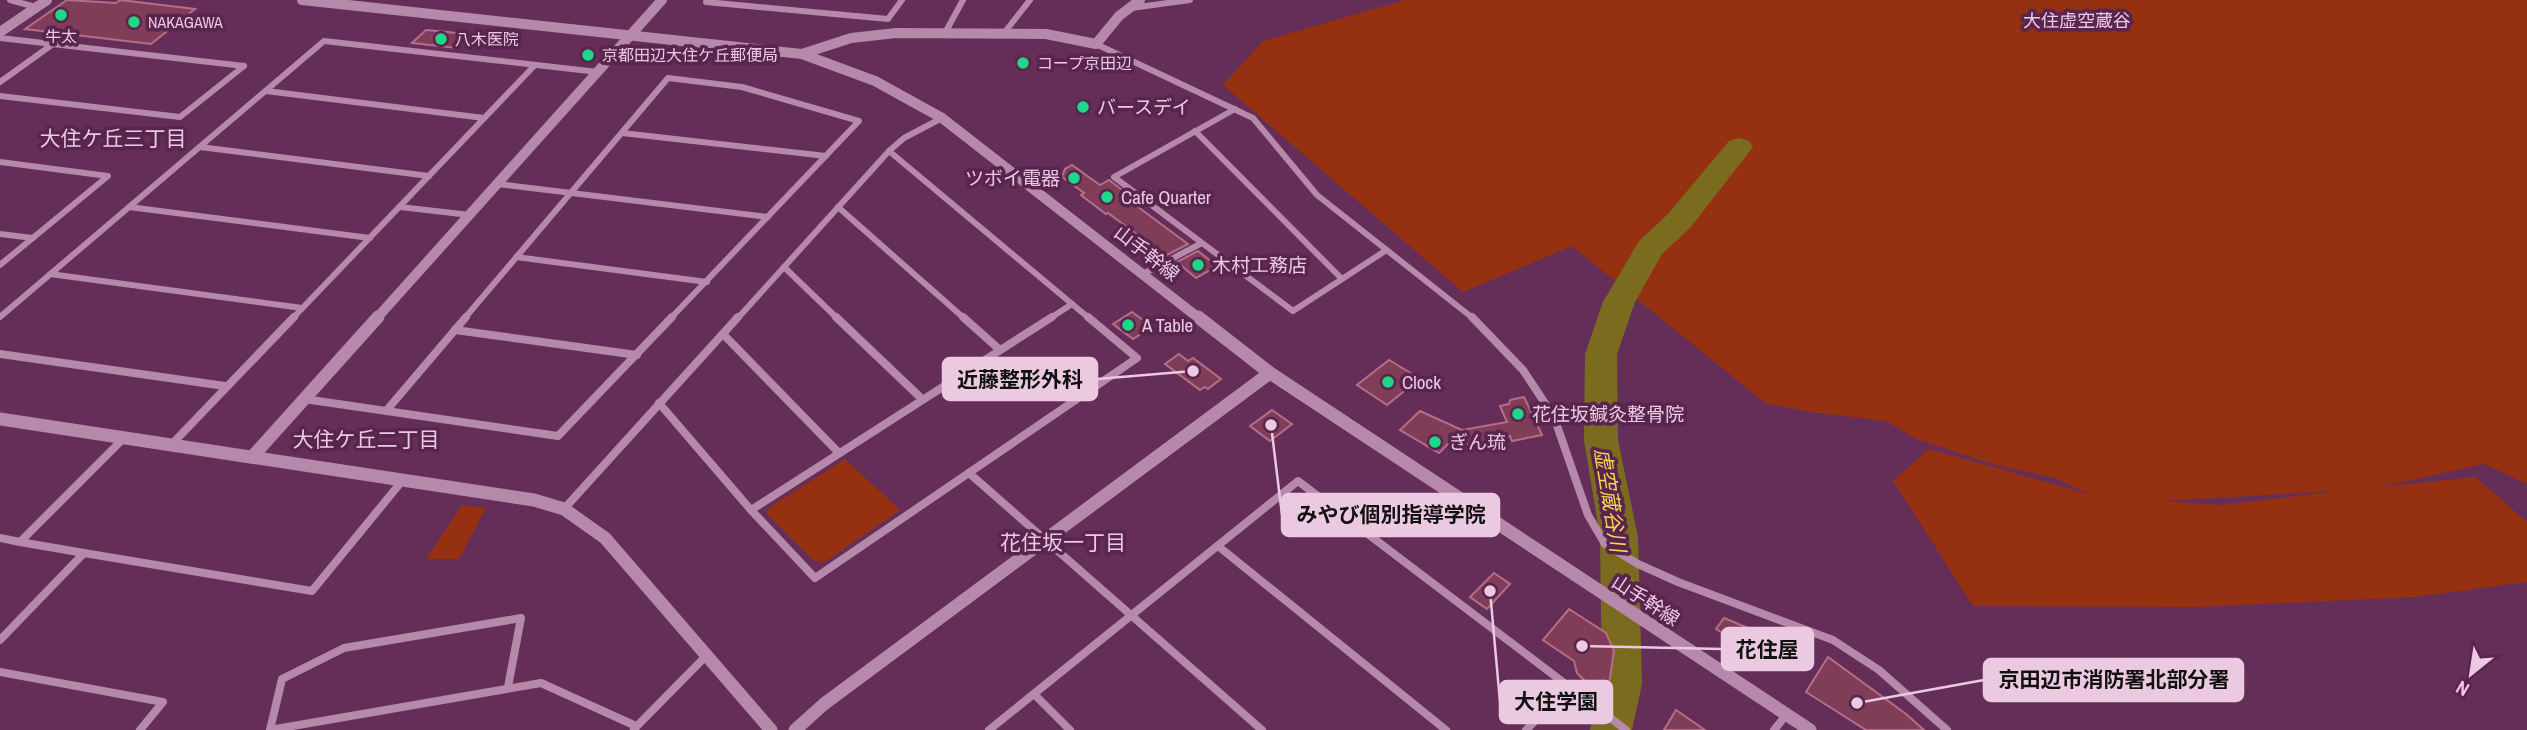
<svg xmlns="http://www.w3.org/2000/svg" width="2527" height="730" font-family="'Archivo Narrow','Noto Sans JP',sans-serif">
<rect width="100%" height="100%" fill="#652e58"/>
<g fill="#953111" fill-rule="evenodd">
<path d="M1405 0H2527V484L2484 464 2380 487 2475 477 2527 522V582L2414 597 2198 607 1973 606 1893 481 1929 449 2089 494 2055 478 1996 465 1916 439 1886 421 1811 412 1765 403 1572 246 1463 292 1223 85 1263 41ZM2339 491 2221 505 2160 501Z"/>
<path d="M845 459 900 510 825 562 814 561 767 514 770 507Z"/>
<path d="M462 505 486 508 459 559H426Z"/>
</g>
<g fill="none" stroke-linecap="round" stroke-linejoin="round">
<path fill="#7b6b1f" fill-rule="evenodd" d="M1739 138 1749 141 1753 147 1690 228 1662 254 1635 302 1617 354 1618 440 1638 537 1642 684 1632 730H1590L1602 684 1600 537 1584 440 1585 354 1603 302 1639 241 1668 214 1729 141Z"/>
</g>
<g fill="#803d57" stroke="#b66e88" stroke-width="2">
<path d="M67 0 116 3 120 0 195 9 151 44 25 29Z"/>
<path d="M426 30 448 32 471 35 457 48 412 43Z"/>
<path d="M1072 165 1100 185 1109 180 1134 199 1130 201 1188 244 1167 255 1164 252 1156 256 1142 245 1147 242 1108 213 1106 214 1081 195 1084 193 1062 177 1065 169Z"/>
<path d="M1198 251 1217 266 1196 278 1177 262Z"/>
<path d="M1132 312 1146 322 1142 333 1133 339 1113 324Z"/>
<path d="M1179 354 1188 361 1193 358 1221 379 1208 389 1205 387 1200 390 1165 364Z"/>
<path d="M1389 360 1414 375V383L1387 405 1357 385Z"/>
<path d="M1524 397 1542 435 1512 441 1510 436 1467 444 1462 430 1507 422 1500 406 1509 404 1510 400Z"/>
<path d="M1272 410 1292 424 1270 441 1250 426Z"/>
<path d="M1420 411 1462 430 1439 453 1400 430Z"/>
<path d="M1494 573 1510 584 1487 609 1470 597Z"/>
<path d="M1569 609 1606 633 1614 651 1608 691 1590 686 1577 673 1574 661 1543 640Z"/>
<path d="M1724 618 1772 638 1759 656 1716 629Z"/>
<path d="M1828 657 1906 714 1924 730H1866L1806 692Z"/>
<path d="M1676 710 1705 730H1664Z"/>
</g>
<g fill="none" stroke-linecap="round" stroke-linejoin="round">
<g stroke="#b688a9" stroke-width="6">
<path d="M10 0 36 7"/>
<path d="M706 2 888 19 902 0"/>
<path d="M1131 8 1190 0"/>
<path d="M945 33 963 0"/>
<path d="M1004 33 1030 0"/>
<path d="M0 38 244 66"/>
<path d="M1096 44 1253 118 1317 195 1474 319"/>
<path d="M0 82 53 44"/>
<path d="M266 91 484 118"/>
<path d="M0 96 180 117 244 66"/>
<path d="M1235 109 1114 177 1293 311 1385 251"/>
<path d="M1195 131 1341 278"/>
<path d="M622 133 826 156"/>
<path d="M200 147 429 176"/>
<path d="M889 151 1090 319"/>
<path d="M0 162 108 176 0 265"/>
<path d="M498 184 768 217"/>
<path d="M129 207 370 238"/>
<path d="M400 207 470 215"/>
<path d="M838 207 965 319"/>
<path d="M0 234 33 238"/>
<path d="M516 257 707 282"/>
<path d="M784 267 838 319"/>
<path d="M50 274 302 308"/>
<path d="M1143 274 1200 244"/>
<path d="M0 317 324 41 598 72"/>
<path d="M292 319 535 65"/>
<path d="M464 319 668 78 742 87 859 121 670 319"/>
<path d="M737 319 889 151 904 138 942 118"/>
<path d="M1049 319 1072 304"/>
</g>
<g stroke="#b688a9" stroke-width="8">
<path d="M836 317 922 399"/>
<path d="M963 317 1000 350"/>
<path d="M1472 317 1523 370 1554 417 1588 515 1605 544 1638 564 1678 582 1833 640 1879 670 1947 730"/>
<path d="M455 330 637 355"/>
<path d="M723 334 839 453"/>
<path d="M0 354 225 386"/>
<path d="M304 399 558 436 672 317"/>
<path d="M659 403 751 510 815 578 1137 358 1088 317"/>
<path d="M386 411 466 317"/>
<path d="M172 444 294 317"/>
<path d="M969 473 1262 730"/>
<path d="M564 509 738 317"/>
<path d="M751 510 1052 317"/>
<path d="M0 538 20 542"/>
<path d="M1218 546 1446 730"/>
<path d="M84 553 312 591 402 481"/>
<path d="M0 640 84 553 20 542 124 438"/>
<path d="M0 672 163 702 140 730"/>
<path d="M1034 694 1070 730"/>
<path d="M634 729 706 656"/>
<path d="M270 730 541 683 636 726"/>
<path d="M270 730 282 679 344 648 521 618 508 687"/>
<path d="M989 730 1298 481 1626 730"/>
<path d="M1526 730 1569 687"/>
<path d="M1774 730 1787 714"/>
</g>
<g stroke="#b688a9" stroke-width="10">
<path d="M302 0 802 54 875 81 942 118 1200 319"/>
<path d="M0 32 47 0"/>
<path d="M802 54 851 38 896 33 1046 34 1096 44 1119 16 1140 0"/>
<path d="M376 319 662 0"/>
</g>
<g stroke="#b688a9" stroke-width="13">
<path d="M1198 317 1270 373 1810 730"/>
<path d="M0 419 534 500 564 509 605 538 771 730"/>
<path d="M253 456 378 317"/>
<path d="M795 730 824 704 1270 373"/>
</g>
</g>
<g fill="#1fd887" stroke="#59244d" stroke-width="2.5">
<circle cx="61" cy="15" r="7"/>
<circle cx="134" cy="22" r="7"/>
<circle cx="441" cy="39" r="7"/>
<circle cx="588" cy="55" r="7"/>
<circle cx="1023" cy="63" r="7"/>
<circle cx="1083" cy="107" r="7"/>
<circle cx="1074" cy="178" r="7"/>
<circle cx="1107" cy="197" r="7"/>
<circle cx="1198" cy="265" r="7"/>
<circle cx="1128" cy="325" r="7"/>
<circle cx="1388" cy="382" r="7"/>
<circle cx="1518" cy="414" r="7"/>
<circle cx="1435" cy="442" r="7"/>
</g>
<g text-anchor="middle" stroke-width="7" stroke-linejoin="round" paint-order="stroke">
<g font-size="16" fill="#ebcae1" stroke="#59244d" text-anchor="start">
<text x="148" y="28">NAKAGAWA</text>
<text x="61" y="42" text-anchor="middle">牛太</text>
<text x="455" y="45">八木医院</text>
<text x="602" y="61">京都田辺大住ケ丘郵便局</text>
<text x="1037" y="69">コープ京田辺</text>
</g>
<g font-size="18" fill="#ebcae1" stroke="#59244d">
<text x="2077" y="27">大住虚空蔵谷</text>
</g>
<g font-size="19" fill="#ebcae1" stroke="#59244d" text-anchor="start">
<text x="1097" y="114">バースデイ</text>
<text x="1060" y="185" text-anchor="end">ツボイ電器</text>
<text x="1121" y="204">Cafe Quarter</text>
<text x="1212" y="272">木村工務店</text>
<text x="1142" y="332">A Table</text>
<text x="1402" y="389">Clock</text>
<text x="1532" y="421">花住坂鍼灸整骨院</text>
<text x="1449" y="449">ぎん琉</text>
</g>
<g font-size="19" fill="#ebcae1" stroke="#59244d">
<text transform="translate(1147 253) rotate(38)" y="7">山手幹線</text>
<text transform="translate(1646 600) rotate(33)" y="7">山手幹線</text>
</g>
<g font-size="21" fill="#ebcae1" stroke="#59244d">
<text x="113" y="146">大住ケ丘三丁目</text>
<text x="366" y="447">大住ケ丘二丁目</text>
<text x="1063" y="550">花住坂一丁目</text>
</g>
<g font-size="21" font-style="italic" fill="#f2d651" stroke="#59244d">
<text transform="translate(1610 500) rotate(81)" y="7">虚空蔵谷川</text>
</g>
</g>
<path fill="none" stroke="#ebcae1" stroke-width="2.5" d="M1193 371L1097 379M1271 425L1282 515M1582 646L1722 649M1857 703L1984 680M1490 591L1500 702"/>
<g fill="#ebcae1" stroke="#59244d" stroke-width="2.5">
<circle cx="1193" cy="371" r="7"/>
<circle cx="1271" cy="425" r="7"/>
<circle cx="1582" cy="646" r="7"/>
<circle cx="1857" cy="703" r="7"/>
<circle cx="1490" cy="591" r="7"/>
</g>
<g fill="#ebcae1" stroke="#ebcae1" stroke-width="2.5">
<rect x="943" y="358" width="154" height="42" rx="7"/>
<rect x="1282" y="494" width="217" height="42" rx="7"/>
<rect x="1722" y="628" width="91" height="42" rx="7"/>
<rect x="1984" y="659" width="259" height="42" rx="7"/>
<rect x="1500" y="681" width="112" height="42" rx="7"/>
</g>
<g font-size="21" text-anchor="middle" font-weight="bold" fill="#111">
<text x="1020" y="387">近藤整形外科</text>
<text x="1391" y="522">みやび個別指導学院</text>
<text x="1767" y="657">花住屋</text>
<text x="2114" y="687">京田辺市消防署北部分署</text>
<text x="1556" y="709">大住学園</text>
</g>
<g transform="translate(2471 674) rotate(210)" stroke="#59244d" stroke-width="5" paint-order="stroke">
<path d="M0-5L12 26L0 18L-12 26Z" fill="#ebcae1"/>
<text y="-10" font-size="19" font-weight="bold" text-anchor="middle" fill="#ebcae1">N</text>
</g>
</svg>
